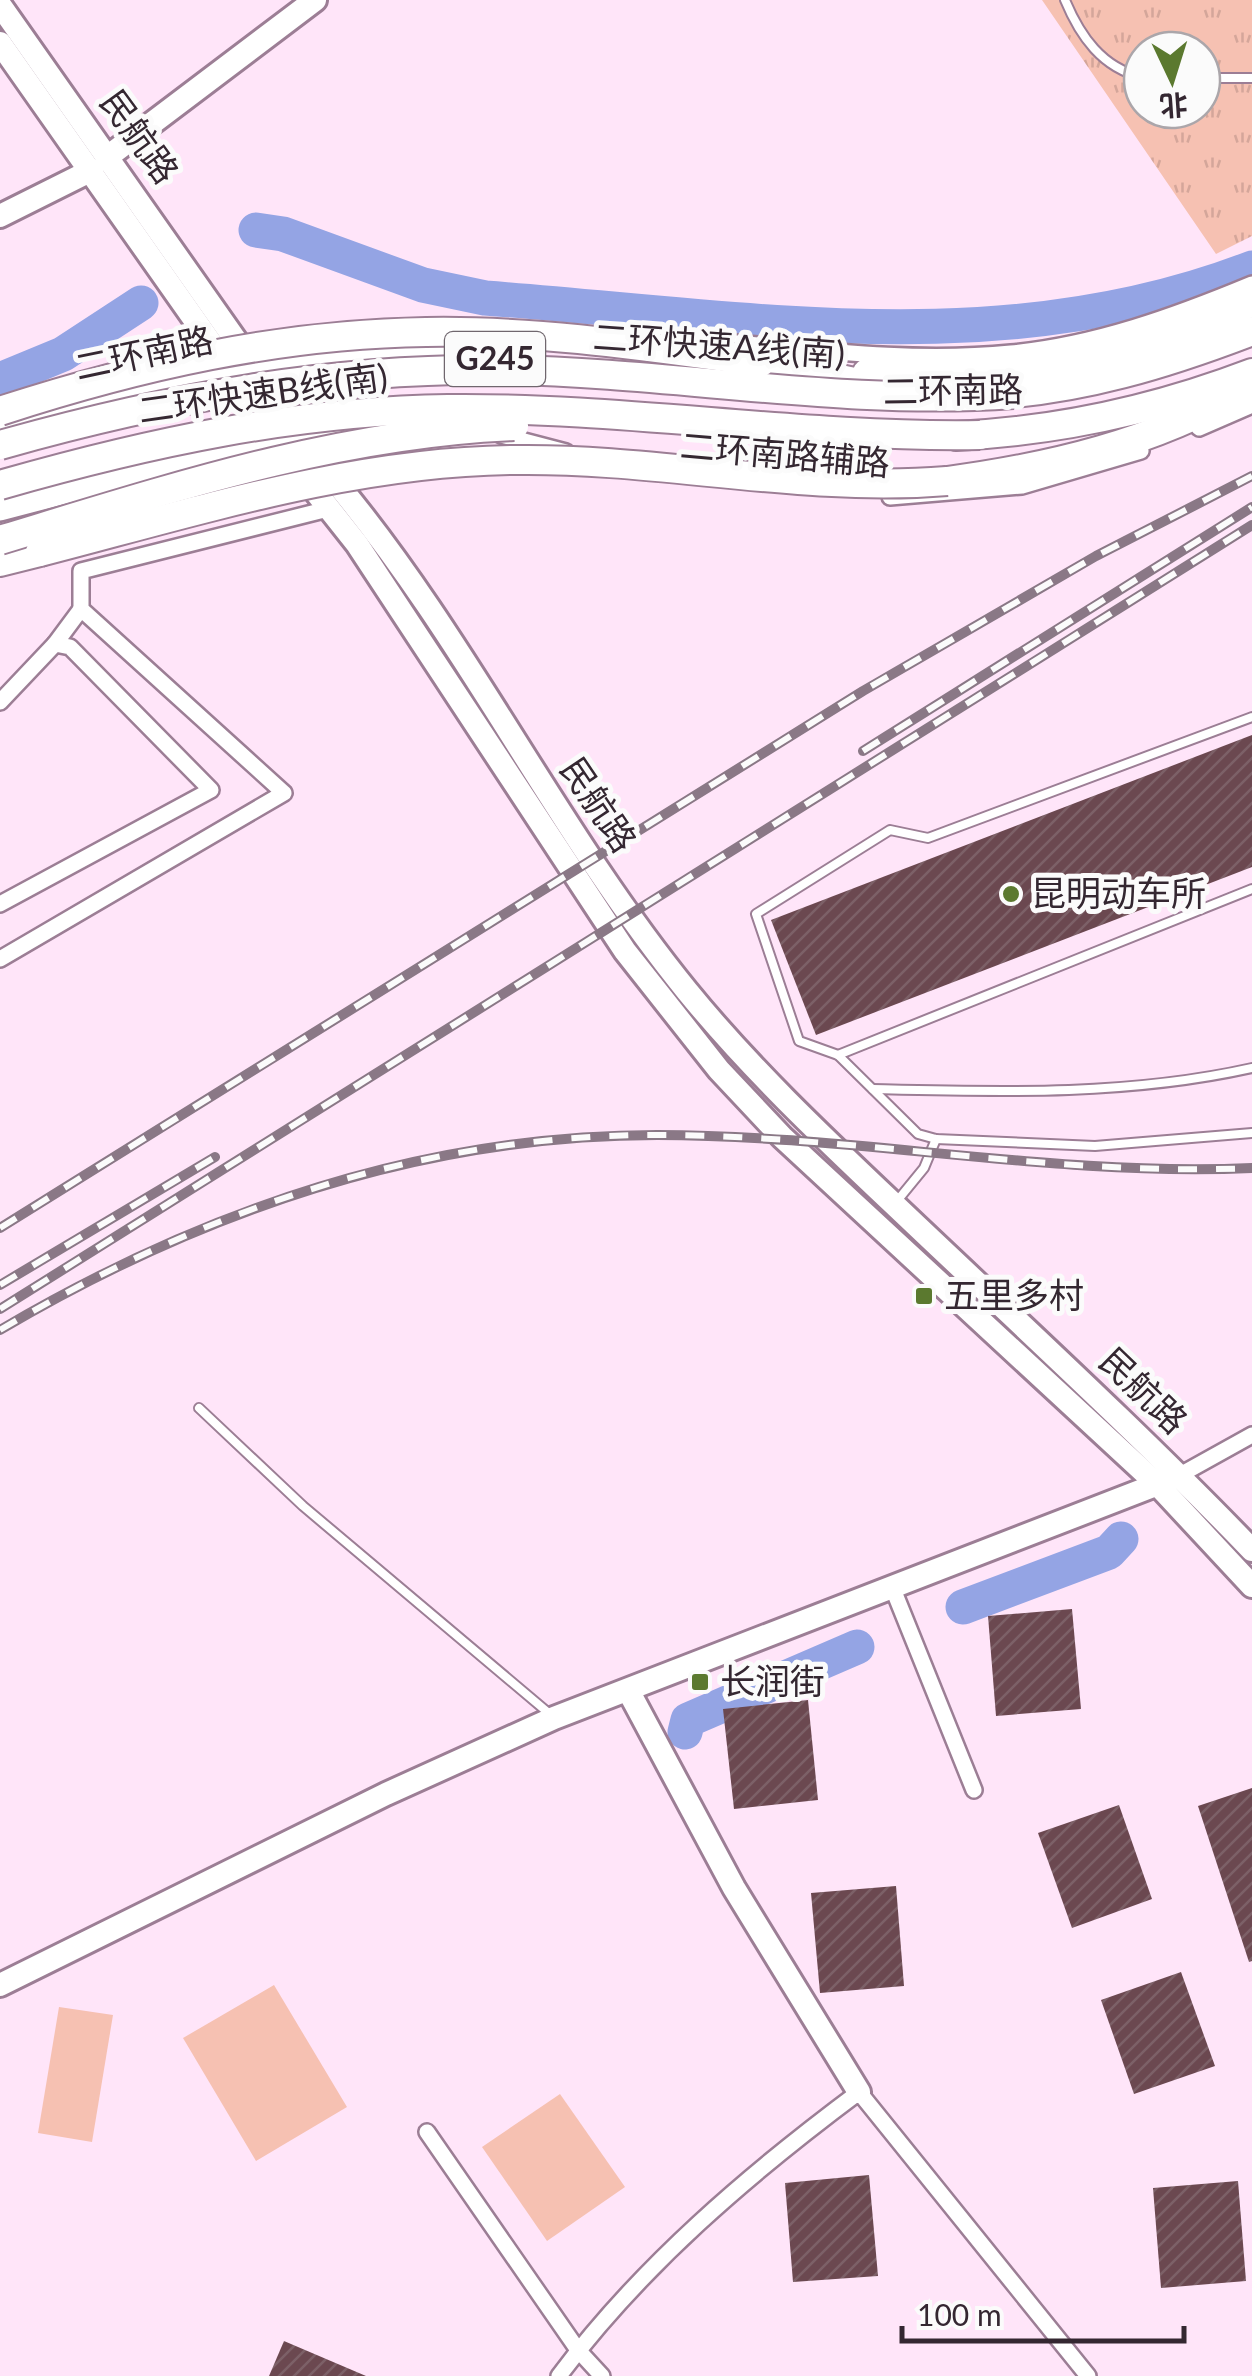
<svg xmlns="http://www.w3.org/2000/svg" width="1252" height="2376" font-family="Lato,'Noto Sans SC',sans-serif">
<defs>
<pattern id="park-tufts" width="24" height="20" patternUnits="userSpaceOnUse" patternTransform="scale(2.5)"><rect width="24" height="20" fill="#f6c1b2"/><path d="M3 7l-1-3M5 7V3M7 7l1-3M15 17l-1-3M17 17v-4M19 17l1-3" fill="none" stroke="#d4a69a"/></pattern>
<pattern id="building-hatch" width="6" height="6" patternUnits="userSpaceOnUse" patternTransform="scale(2.5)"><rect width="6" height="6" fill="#6b4850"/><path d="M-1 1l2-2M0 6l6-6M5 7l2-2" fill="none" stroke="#7c6067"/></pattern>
</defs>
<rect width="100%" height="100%" fill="#ffe5f9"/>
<g fill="#f6c1b2">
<path d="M274 1985 347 2107 256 2161 183 2038Z"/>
<path d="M59 2007 113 2015 92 2142 38 2133Z"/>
<path d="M560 2094 625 2187 547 2241 482 2147Z"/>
</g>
<path fill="url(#park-tufts)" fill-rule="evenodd" d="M1042 0H1252V236L1216 254ZM1142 50H1202V110H1142Z"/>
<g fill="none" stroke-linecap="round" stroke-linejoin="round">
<g stroke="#94a4e4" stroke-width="35">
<path d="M256 230 283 234 423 285 485 298C744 317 1001 365 1252 268"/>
<path d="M0 380 63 354 141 303"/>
<path d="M963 1607 1109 1552 1121 1539"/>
<path d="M685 1732 688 1720 857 1647"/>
</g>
</g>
<g fill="url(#building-hatch)">
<path d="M1252 735V867L816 1035 771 920Z"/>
<path d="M1072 1609 1081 1709 996 1716 988 1616Z"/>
<path d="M808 1700 818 1800 734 1809 723 1709Z"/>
<path d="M1252 1788V1961L1249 1962 1198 1806Z"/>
<path d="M1119 1805 1152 1899 1072 1928 1038 1833Z"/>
<path d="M896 1886 904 1986 820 1993 811 1893Z"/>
<path d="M1181 1972 1215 2066 1134 2094 1101 2000Z"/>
<path d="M869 2175 878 2276 793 2282 785 2183Z"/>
<path d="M1238 2181 1246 2281 1161 2288 1153 2188Z"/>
<path d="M284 2341 366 2376H269Z"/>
</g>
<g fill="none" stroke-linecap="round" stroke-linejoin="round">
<g stroke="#9c7e95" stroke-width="12">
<g id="lane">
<path d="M1065 0C1080 36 1102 68 1142 77"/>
<path d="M1202 78H1252"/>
<path d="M1252 717 928 838 890 830 756 914 799 1041 838 1055 918 1134 936 1139 1095 1146 1252 1133"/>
<path d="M838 1055 1252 889"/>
<path d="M873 1089C1000 1092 1127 1096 1252 1068"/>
<path d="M897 1201 924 1168 936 1139"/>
<path d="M199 1408 303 1506 551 1715"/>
</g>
</g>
<g stroke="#9c7e95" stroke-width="20">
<g id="street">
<path d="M677 338C789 346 900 364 1011 353 1095 345 1175 316 1252 284"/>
<path d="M1199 428 1252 405"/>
<path d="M501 435 566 452"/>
<path d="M890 497 1022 486 1141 451"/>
<path d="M55 644 81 609"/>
<path d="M0 702 55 644 70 647 211 790 0 904"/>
<path d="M0 959 284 793 81 609V571L328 509"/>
<path d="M1180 1475 1252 1435"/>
<path d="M893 1589 974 1790"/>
<path d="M427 2132 578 2350 602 2376"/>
<path d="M559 2376C641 2266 749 2174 859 2092L1088 2376"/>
</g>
</g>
<g stroke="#9c7e95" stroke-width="28">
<g id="secondary">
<path d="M0 5 334 480C467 639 556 830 687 991 757 1077 840 1153 920 1229 1032 1335 1145 1439 1252 1550"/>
<path d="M0 43 277 437"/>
<path d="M110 155 315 0"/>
<path d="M0 216 92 170"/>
<path d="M300 472 357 544 625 951 719 1070 782 1137 1158 1485 1252 1586"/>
<path d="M629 1692 734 1888 859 2092"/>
<path d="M0 1985 386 1794 554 1718 1171 1479"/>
</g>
</g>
<g stroke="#9c7e95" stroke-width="30">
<g id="primary">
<path d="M0 425C162 379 329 342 499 359"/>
<path d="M0 508 171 463 358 424"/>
</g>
</g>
<g stroke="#9c7e95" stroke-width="32">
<g id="highway">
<path d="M761 362 891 390"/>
<path d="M867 373C1002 381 1128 357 1252 302"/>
<path d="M989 395C1081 390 1166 364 1252 331"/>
<path d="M956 436C1060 431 1155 410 1252 373"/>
<path d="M947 481C1051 467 1153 443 1244 390"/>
<path d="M0 562 40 552"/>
</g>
</g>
<use href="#lane" stroke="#fff" stroke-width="8"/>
<use href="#street" stroke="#fff" stroke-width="15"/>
<use href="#secondary" stroke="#fff" stroke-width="22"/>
<use href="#primary" stroke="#fff" stroke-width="25"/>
<use href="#highway" stroke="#fff" stroke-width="28"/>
<g stroke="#8a7886" stroke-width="10">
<g id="rail">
<path d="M863 751 1252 507"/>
<path d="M0 1228 863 691 1096 556 1252 476"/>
<path d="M0 1285 215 1157"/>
<path d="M0 1309 1252 525"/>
<path d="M0 1330C202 1211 420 1135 657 1135 856 1135 1053 1177 1252 1168"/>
</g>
</g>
<use href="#rail" stroke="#fbfbfb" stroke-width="6" stroke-dasharray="19" stroke-linecap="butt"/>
<g stroke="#9c7e95" stroke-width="32" stroke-linecap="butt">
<g id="highway-bridge">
<path d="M0 411C138 366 280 334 426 332 538 330 650 347 761 362"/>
<path d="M0 445C167 398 333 367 507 370 676 373 844 406 1013 394"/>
<path d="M0 485C147 443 295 411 448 409 626 407 802 438 980 435"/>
<path d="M0 540C168 489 338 433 514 426"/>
<path d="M40 552C195 512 355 461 516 460 659 458 804 493 947 481"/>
</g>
</g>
<use href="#highway-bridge" stroke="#fff" stroke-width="28"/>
</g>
<g fill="#5b792f" stroke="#fbfbfb" stroke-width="4">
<circle cx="1011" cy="894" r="10"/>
<rect x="914" y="1286" width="20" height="20" rx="5"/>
<rect x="690" y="1672" width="20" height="20" rx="5"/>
</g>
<g text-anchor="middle" stroke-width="10" stroke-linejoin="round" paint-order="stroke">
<rect fill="#fbfbfb" stroke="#70676e" stroke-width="2.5" x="445" y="332" width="100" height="54" rx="8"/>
<g font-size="32" font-weight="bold" fill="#342731">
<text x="495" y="370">G245</text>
</g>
<g font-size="35" fill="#342731" stroke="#fbfbfb">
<text transform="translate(139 137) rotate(54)" y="12">民航路</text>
<text transform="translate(719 346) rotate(4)" y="12">二环快速A线(南)</text>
<text transform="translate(144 354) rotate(-12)" y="12">二环南路</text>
<text transform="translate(953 391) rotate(-1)" y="12">二环南路</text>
<text transform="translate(263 394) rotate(-8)" y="12">二环快速B线(南)</text>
<text transform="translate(785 455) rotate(5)" y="12">二环南路辅路</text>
<text transform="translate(598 805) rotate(56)" y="12">民航路</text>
<text transform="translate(1143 1391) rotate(44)" y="12">民航路</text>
</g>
<g font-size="35" fill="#342731" stroke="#fbfbfb" text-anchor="start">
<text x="1031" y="906">昆明动车所</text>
<text x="944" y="1308">五里多村</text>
<text x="720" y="1694">长润街</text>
</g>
</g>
<g transform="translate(1172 80) rotate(176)"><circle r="48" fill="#fbfbfb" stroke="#aba6aa" stroke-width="2.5"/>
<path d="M0-8L18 38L0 25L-18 38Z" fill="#5b792f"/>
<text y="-15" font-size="28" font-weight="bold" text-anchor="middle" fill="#342731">北</text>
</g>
<path d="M902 2326v15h282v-15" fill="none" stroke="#342731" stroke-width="5"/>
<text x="917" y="2326" font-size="30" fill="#342731" stroke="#fbfbfb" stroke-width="8" paint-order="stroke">100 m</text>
</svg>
